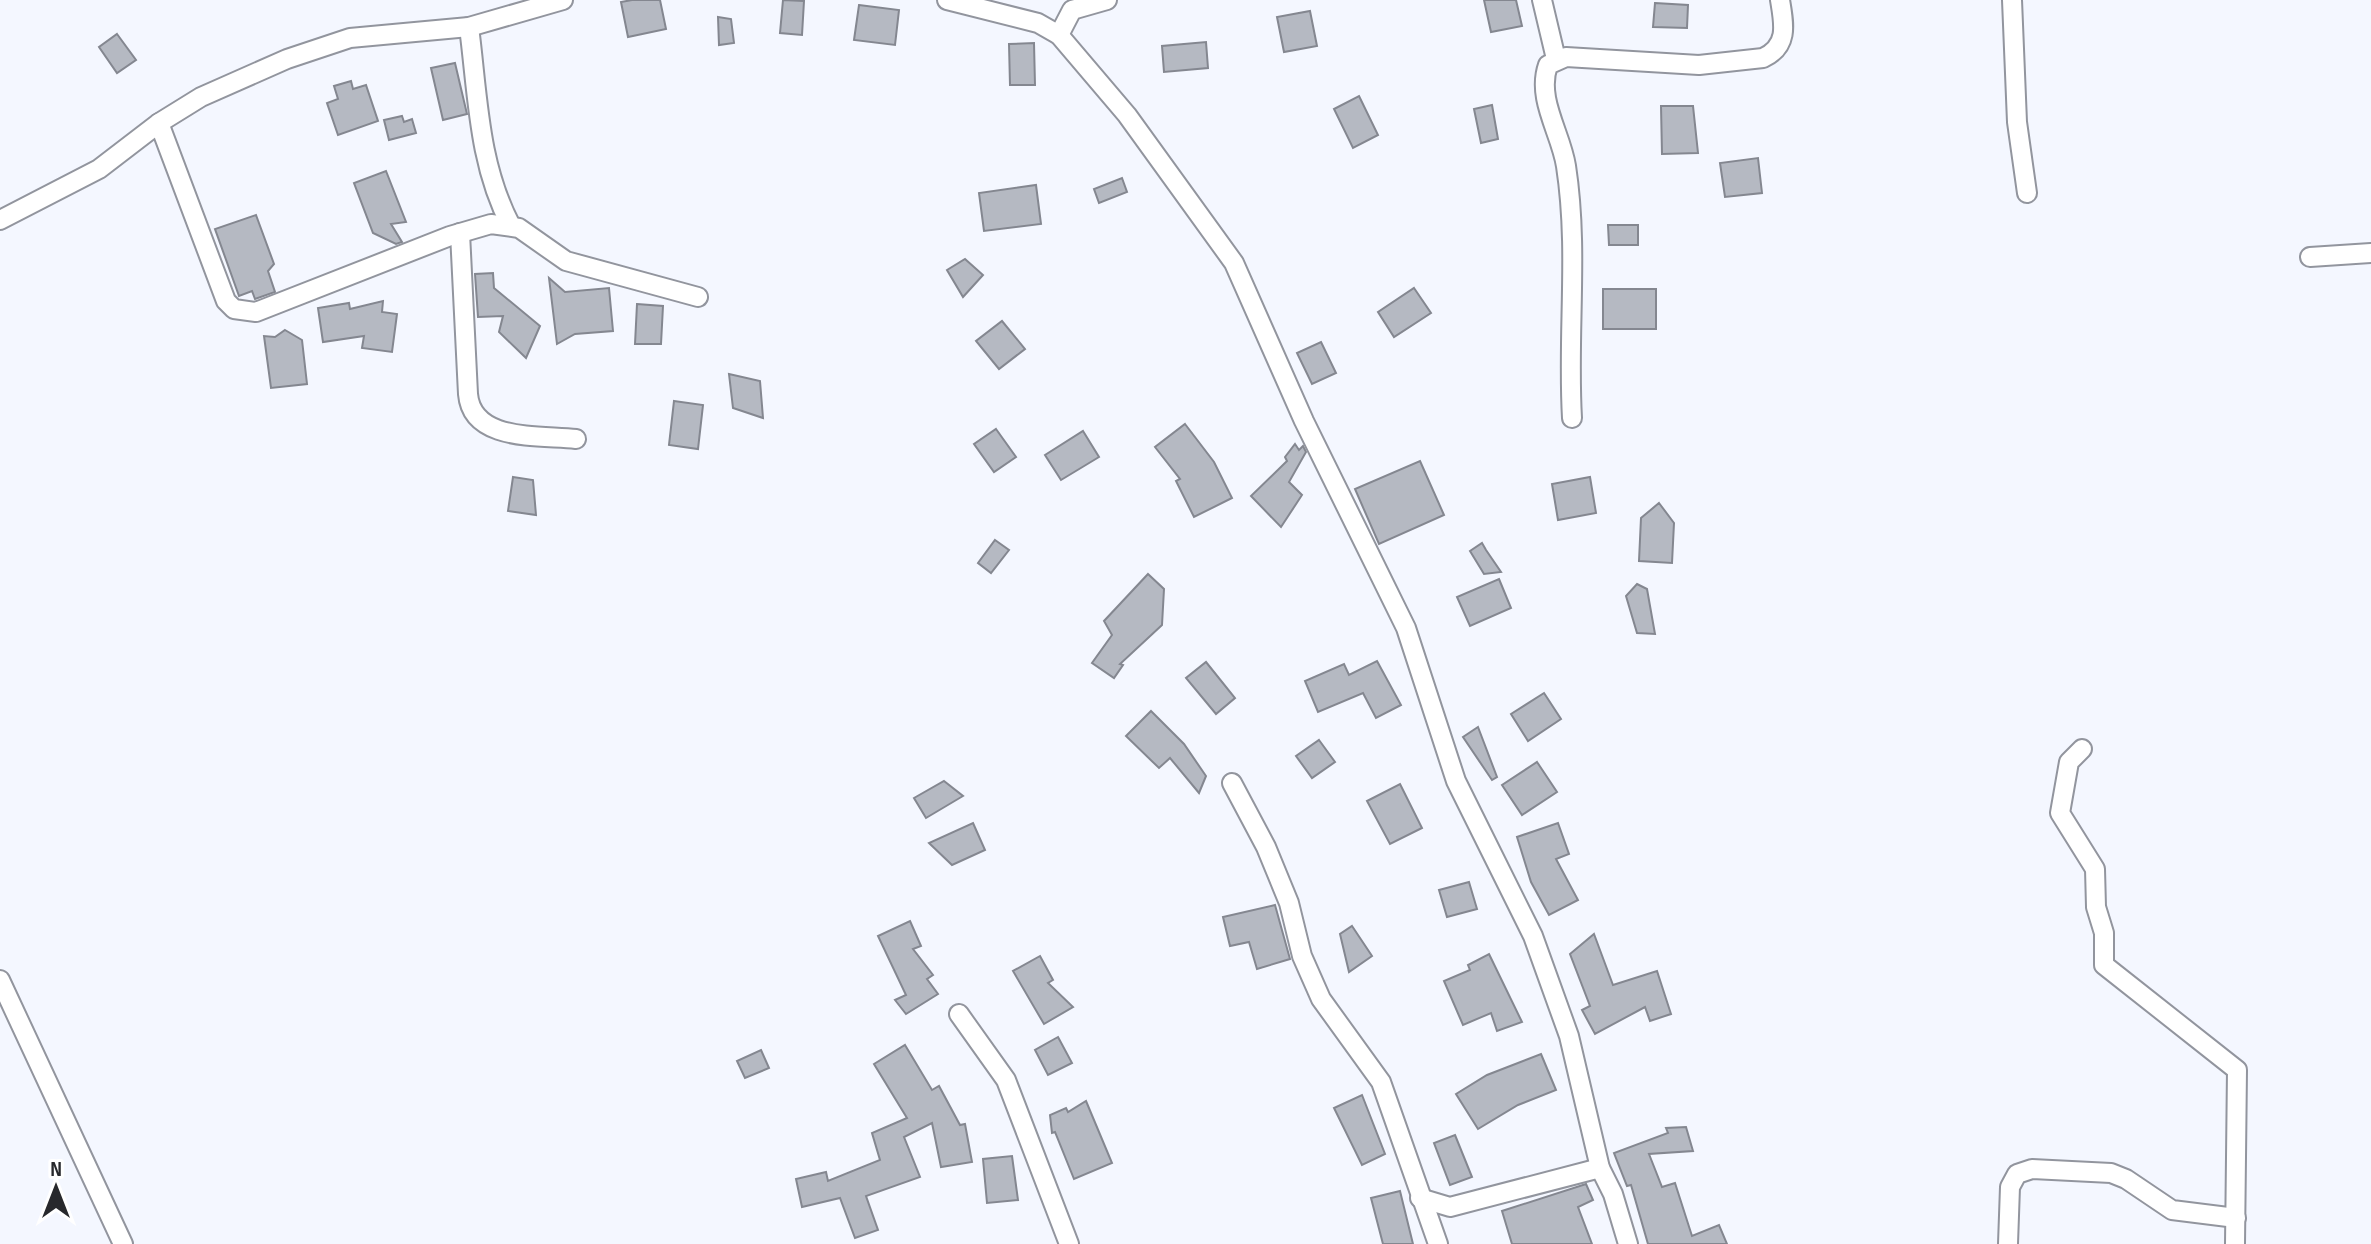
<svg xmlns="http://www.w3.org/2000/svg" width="2371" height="1244" font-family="'Sofia Sans Condensed',sans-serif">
<rect width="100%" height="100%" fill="#f4f7ff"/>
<g fill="#b5b9c2" stroke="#848790" stroke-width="2">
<path d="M632 0H660L666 29 628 37 621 2Z"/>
<path d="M783 0 804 1 802 35 780 33Z"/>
<path d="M1484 0H1516L1522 26 1491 32Z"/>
<path d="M1655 3 1688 5 1687 28 1653 27Z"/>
<path d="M859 5 899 10 895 45 854 40Z"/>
<path d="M1310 11 1317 46 1284 52 1277 17Z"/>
<path d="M718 17 731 19 734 43 719 45Z"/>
<path d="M117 34 136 60 117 73 99 47Z"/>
<path d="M1206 42 1208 68 1164 72 1162 46Z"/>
<path d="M1034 43 1035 85H1010L1009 44Z"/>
<path d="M455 63 467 114 443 120 431 68Z"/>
<path d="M351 81 353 89 366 85 378 121 338 135 327 103 338 99 334 86Z"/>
<path d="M1359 96 1378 135 1353 148 1334 109Z"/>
<path d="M1492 105 1498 139 1481 143 1474 109Z"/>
<path d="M1661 106H1693L1698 153 1662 154Z"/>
<path d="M402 116 404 122 412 119 416 133 389 140 384 120Z"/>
<path d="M1758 158 1762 193 1725 197 1720 163Z"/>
<path d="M386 171 406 222 391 224 402 242 396 244 373 233 354 183Z"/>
<path d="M1122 178 1127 192 1099 203 1094 189Z"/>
<path d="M1036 185 1041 224 984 231 979 193Z"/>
<path d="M256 215 274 264 268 271 275 292 255 299 252 291 239 296 215 229Z"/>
<path d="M1608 225H1638V245H1609Z"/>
<path d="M965 259 983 275 963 297 947 270Z"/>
<path d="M493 273 494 288 540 326 526 358 499 332 503 316 478 317 475 274Z"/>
<path d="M549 278 565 292 609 288 613 331 575 334 557 344Z"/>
<path d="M1414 288 1431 313 1394 337 1378 312Z"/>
<rect x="1603" y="289" width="53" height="40"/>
<path d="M383 301 382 312 397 314 392 352 362 348 364 336 323 342 318 308 349 303 350 309Z"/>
<path d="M637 304 663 306 661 344H635Z"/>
<path d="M1002 321 1025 349 999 369 976 341Z"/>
<path d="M285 330 302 340 307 384 271 388 264 336 275 337Z"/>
<path d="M1321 342 1336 373 1312 384 1297 353Z"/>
<path d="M729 374 760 381 763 418 733 408Z"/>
<path d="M674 401 703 405 698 449 669 445Z"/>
<path d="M1185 424 1214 462 1232 498 1194 517 1176 481 1180 479 1155 447Z"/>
<path d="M996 429 1016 457 994 472 974 444Z"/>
<path d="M1083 431 1099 457 1061 480 1045 455Z"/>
<path d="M1295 444 1299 450 1303 446 1306 452 1289 482 1302 495 1281 527 1251 496 1287 461 1285 457Z"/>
<path d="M1420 461 1444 515 1379 544 1355 489Z"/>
<path d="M513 477 533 480 536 515 508 511Z"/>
<path d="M1590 477 1596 513 1558 520 1552 484Z"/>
<path d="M1659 503 1674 523 1672 563 1639 561 1641 518Z"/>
<path d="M995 540 1009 550 991 573 978 563Z"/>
<path d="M1482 543 1486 550 1501 572 1484 574 1470 551Z"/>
<path d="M1148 574 1164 589 1162 625 1120 664 1123 665 1114 678 1092 663 1112 635 1104 621Z"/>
<path d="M1499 579 1511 608 1470 626 1457 597Z"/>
<path d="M1637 584 1647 589 1655 634 1637 633 1626 596Z"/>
<path d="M1377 661 1401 705 1376 718 1363 693 1318 712 1305 681 1344 664 1349 675Z"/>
<path d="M1206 662 1235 698 1216 714 1186 678Z"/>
<path d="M1544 693 1561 719 1528 741 1511 714Z"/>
<path d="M1151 711 1184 744 1206 776 1199 793 1170 758 1159 768 1126 736Z"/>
<path d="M1478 727 1497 777 1492 780 1463 737Z"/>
<path d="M1319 740 1335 762 1312 778 1296 756Z"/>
<path d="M1537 762 1557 792 1522 815 1502 785Z"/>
<path d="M944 781 963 796 926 818 914 798Z"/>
<path d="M1400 784 1422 828 1390 844 1367 801Z"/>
<path d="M973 823 985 850 952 865 929 843Z"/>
<path d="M1558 823 1569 854 1556 859 1578 900 1549 915 1531 882 1517 837Z"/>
<path d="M1469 882 1477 909 1447 917 1439 890Z"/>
<path d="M1275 905 1290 959 1257 969 1249 942 1230 946 1223 917Z"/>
<path d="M910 921 921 946 913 949 933 975 927 979 938 994 906 1014 895 1000 906 995 878 936Z"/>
<path d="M1352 926 1372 956 1349 972 1340 934Z"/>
<path d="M1594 934 1613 985 1657 971 1671 1014 1650 1021 1645 1007 1595 1034 1582 1010 1590 1006 1570 954Z"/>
<path d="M1489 954 1522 1022 1497 1031 1491 1013 1463 1025 1444 981 1470 970 1468 965Z"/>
<path d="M1040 956 1053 980 1048 983 1073 1007 1044 1024 1013 971Z"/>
<path d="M1058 1037 1072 1063 1048 1075 1035 1050Z"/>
<path d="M905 1045 932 1090 939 1086 960 1125 965 1124 972 1162 941 1167 932 1123 904 1137 920 1177 866 1196 878 1230 855 1238 840 1198 802 1207 796 1179 826 1172 828 1181 880 1160 872 1133 907 1118 874 1064Z"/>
<path d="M761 1050 769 1068 745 1078 737 1061Z"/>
<path d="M1541 1054 1556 1090 1518 1105 1478 1129 1456 1094 1487 1075Z"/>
<path d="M1362 1095 1385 1154 1362 1165 1334 1108Z"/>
<path d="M1086 1101 1112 1163 1074 1179 1055 1132 1052 1133 1050 1115 1066 1108 1068 1112Z"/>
<path d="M1686 1127 1693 1151 1649 1154 1662 1187 1675 1183 1692 1236 1719 1225 1727 1244H1648L1631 1185 1627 1186 1614 1153 1668 1133 1666 1128Z"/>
<path d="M1455 1135 1472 1177 1450 1185 1434 1143Z"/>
<path d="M1012 1156 1018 1200 987 1203 983 1159Z"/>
<path d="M1586 1184 1593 1200 1578 1207 1592 1244H1512L1502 1211Z"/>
<path d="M1400 1191 1413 1244H1383L1371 1198Z"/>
</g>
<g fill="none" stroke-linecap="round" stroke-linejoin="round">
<g stroke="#92959e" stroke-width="22">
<g id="minor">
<path d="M947 0 1038 23 1059 35 1127 115 1234 263 1304 421 1406 628 1456 781 1533 936 1569 1036 1600 1168 1613 1194 1628 1244"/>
<path d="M1542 0 1556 59"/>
<path d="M2012 0 2017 122 2027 193"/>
<path d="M469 27C478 96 478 163 511 226"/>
<path d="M1059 35 1072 10 1107 0"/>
<path d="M159 123 226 301 234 309 256 312 450 236 491 224 519 228 566 261 698 297"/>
<path d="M0 220 99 169 159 123 201 97 287 59 350 38 469 27 563 0"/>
<path d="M460 233 468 394C472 442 539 435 576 439"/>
<path d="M2310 257 2371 253"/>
<path d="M1572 418C1567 334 1579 250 1566 166 1561 133 1536 99 1548 65L1566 57 1699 65 1763 58C1789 46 1784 24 1780 0"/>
<path d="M2082 749 2069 762 2060 813 2095 869 2096 907 2104 933V965L2237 1070 2235 1244"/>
<path d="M1232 783 1266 847 1289 903 1302 956 1321 999 1381 1082 1438 1244"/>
<path d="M0 980 123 1244"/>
<path d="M959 1014 1006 1080 1069 1244"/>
<path d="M1420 1198 1450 1207 1600 1168"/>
<path d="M2008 1244 2010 1187 2017 1174 2032 1169 2111 1173 2126 1179 2172 1210 2236 1218"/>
</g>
</g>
<use href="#minor" stroke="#fff" stroke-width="18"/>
</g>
<g transform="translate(56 1188)" stroke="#ffffff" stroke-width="6" paint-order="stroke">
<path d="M0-6L14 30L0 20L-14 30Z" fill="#27282c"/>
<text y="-12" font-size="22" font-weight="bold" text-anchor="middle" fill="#27282c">N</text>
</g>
</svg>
